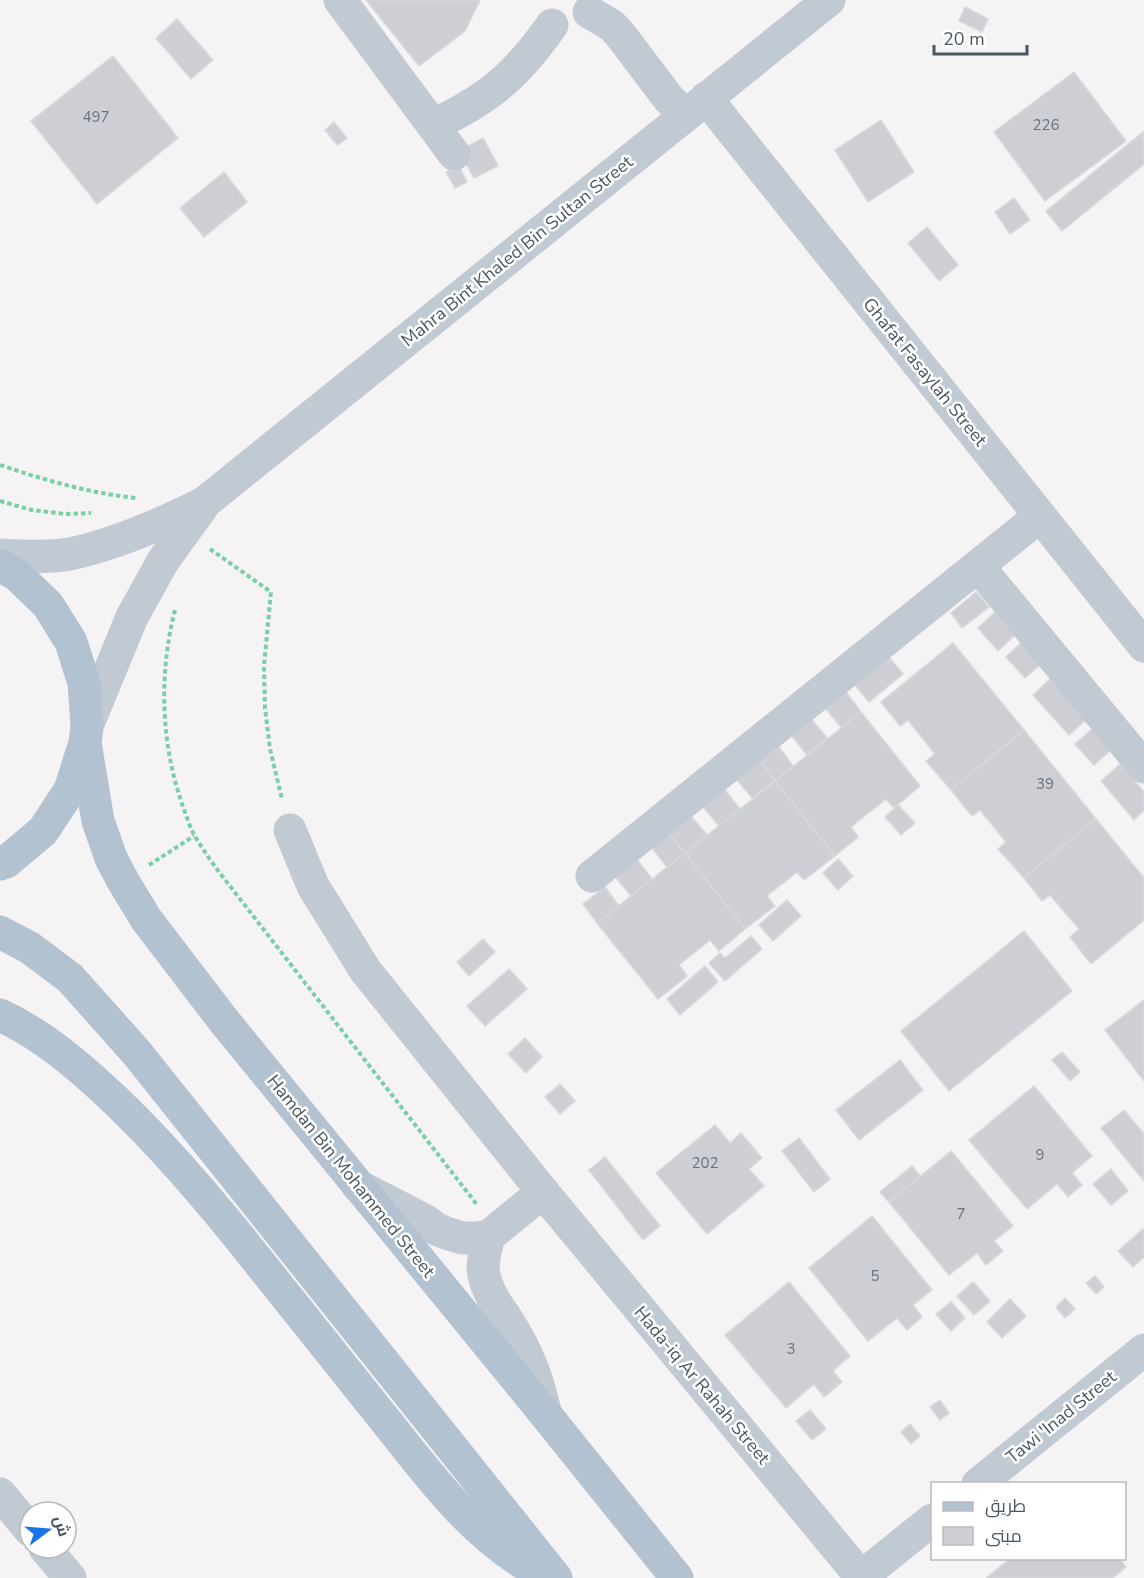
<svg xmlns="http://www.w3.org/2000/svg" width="1144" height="1578" font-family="'Nunito Sans',Cairo,sans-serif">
<rect width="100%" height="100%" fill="#f5f3f3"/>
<g fill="#cdcfd5" stroke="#d7d9de" stroke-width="1.5">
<path d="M366 0H480L465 31 419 66Z"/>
<path d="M965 7 988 19 982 32 959 21Z"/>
<path d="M177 19 213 60 191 79 156 38Z"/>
<path d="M113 56 178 138 97 204 31 121Z"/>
<path d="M1074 72 1126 141 1045 201 994 132Z"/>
<path d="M881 120 914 172 868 202 835 150Z"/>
<path d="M334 122 347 138 337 145 325 130Z"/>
<path d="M1143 132 1144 164 1062 231 1046 211Z"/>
<path d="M483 138 498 166 474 178 459 151Z"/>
<path d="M459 166 467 182 455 188 446 172Z"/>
<path d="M224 172 247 202 204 237 180 208Z"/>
<path d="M1014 198 1030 220 1010 234 995 212Z"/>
<path d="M927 227 958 265 939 281 908 243Z"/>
<path d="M976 592 989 607 962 628 951 613Z"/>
<path d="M995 612 1015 635 998 651 978 628Z"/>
<path d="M1023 641 1043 662 1025 678 1006 657Z"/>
<path d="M953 643 1024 730 951 790 926 761 935 754 908 720 900 726 881 702Z"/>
<path d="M888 656 903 674 869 702 854 684Z"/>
<path d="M1050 679 1087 719 1069 735 1033 695Z"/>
<path d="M846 692 861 712 841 727 825 708Z"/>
<path d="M861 712 920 786 894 808 886 799 851 827 858 837 835 856 775 781Z"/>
<path d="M809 716 827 738 807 755 789 732Z"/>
<path d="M1093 728 1112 749 1094 765 1075 744Z"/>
<path d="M1024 730 1096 819 1024 878 998 849 1006 842 980 810 972 816 951 790Z"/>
<path d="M779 747 793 766 775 781 761 761Z"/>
<path d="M761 761 775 781 752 798 737 780Z"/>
<path d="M1120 764 1144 792V810L1134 820 1101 781Z"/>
<path d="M775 781 835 856 804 880 797 872 767 896 775 906 745 929 685 853Z"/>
<path d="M722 786 740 809 719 826 700 803Z"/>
<path d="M898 805 915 823 901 835 885 817Z"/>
<path d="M691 816 707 835 685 853 669 834Z"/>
<path d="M1096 819 1144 878V920L1091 964 1070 937 1079 929 1050 895 1042 901 1024 878Z"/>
<path d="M669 834 685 853 667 867 652 848Z"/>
<path d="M685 853 745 929 719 951 710 940 679 965 687 976 658 999 597 923Z"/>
<path d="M635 857 652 879 631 896 613 874Z"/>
<path d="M838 859 853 876 838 890 823 873Z"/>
<path d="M605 887 619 906 597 923 583 904Z"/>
<path d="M787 900 801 916 773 941 759 925Z"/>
<path d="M1024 931 1072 991 949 1091 901 1031Z"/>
<path d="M751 936 762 949 725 981 709 963 720 953 725 958Z"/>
<path d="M483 939 495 952 469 976 457 962Z"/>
<path d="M705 966 718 982 680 1015 667 999Z"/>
<path d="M509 969 527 989 485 1026 467 1006Z"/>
<path d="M1144 1000V1081L1105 1030Z"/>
<path d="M525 1038 542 1057 526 1073 508 1054Z"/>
<path d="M1062 1052 1080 1072 1070 1081 1052 1060Z"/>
<path d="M900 1060 923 1090 859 1140 836 1110Z"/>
<path d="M560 1084 575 1101 560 1114 545 1097Z"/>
<path d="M1034 1086 1092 1156 1072 1173 1082 1185 1068 1197 1057 1184 1027 1209 969 1140Z"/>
<path d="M1124 1110 1144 1134V1181L1101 1128Z"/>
<path d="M715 1125 730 1143 741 1133 762 1158 749 1169 764 1186 707 1234 656 1173Z"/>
<path d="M799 1138 830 1179 814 1192 782 1151Z"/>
<path d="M951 1151 1013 1226 994 1241 1003 1251 986 1265 977 1253 949 1275 889 1202Z"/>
<path d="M605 1157 660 1226 643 1240 589 1170Z"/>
<path d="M912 1166 920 1176 889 1202 880 1192Z"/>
<path d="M1111 1169 1128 1191 1111 1205 1093 1184Z"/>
<path d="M872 1216 932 1290 913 1305 922 1317 907 1330 897 1318 868 1341 809 1268Z"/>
<path d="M1143 1229 1144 1230V1257L1133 1267 1118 1251Z"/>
<path d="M1095 1276 1104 1287 1096 1294 1086 1283Z"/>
<path d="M789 1282 850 1356 833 1371 842 1382 824 1397 814 1384 786 1408 725 1335Z"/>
<path d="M973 1282 990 1301 974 1315 957 1296Z"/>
<path d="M1065 1298 1075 1309 1065 1318 1056 1307Z"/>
<path d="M1010 1299 1026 1316 1002 1338 987 1322Z"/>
<path d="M951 1302 965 1318 951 1331 936 1314Z"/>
<path d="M940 1400 949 1413 940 1420 930 1407Z"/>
<path d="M810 1410 826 1429 812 1440 796 1421Z"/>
<path d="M910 1424 920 1436 911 1444 901 1432Z"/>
<path d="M1011 1558H1119L1126 1567 1113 1578H986Z"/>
</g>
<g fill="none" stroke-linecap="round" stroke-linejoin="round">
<g stroke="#7ad0a6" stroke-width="4" stroke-dasharray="4.5 3" stroke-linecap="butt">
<path d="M0 465C44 480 89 493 136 498"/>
<path d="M0 501 32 510 66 514 91 513"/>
<path d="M210 549 271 592 264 666 265 708 270 749 282 799"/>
<path d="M175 610C158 676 161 749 185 812 188 821 191 830 196 838 202 848 209 858 216 868L478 1206"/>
<path d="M149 865 194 836"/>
</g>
<g stroke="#c1cad2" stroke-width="33">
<path d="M340 0 454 154"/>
<path d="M589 12 611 25 619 33 669 99 686 115"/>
<path d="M706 98 1144 646"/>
<path d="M433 125C489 99 517 75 552 25"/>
<path d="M0 555C22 556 49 558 70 554 117 544 162 524 204 503L829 0"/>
<path d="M978 566 1144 767"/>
<path d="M87 726 132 617 163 561 202 507"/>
<path d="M290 830 313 886 365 970 543 1192 862 1578"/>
<path d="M592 876 1040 516"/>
<path d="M358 1186 426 1221 436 1229 449 1234 462 1238H476L489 1236 543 1192"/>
<path d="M489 1236C486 1247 483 1258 483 1269 485 1287 494 1301 504 1315 513 1329 521 1342 527 1356 536 1375 541 1395 546 1415"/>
<path d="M978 1484 1144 1350"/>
<path d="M0 1494 30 1530"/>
<path d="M45 1548 70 1578"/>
<path d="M861 1577 932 1520"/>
</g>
<g stroke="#b3c2d1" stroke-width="33">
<path d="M0 565 17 575 48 605 71 642 84 683 87 726 85 743 70 790 43 831 6 862 0 864"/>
<path d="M85 743 98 821 111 858 123 881 146 919 224 1021 546 1415 677 1578"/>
<path d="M0 932 30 948 70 978 136 1052 556 1578"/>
<path d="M0 1015C43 1035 79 1066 113 1098 166 1148 213 1204 258 1261 300 1314 343 1367 385 1420 430 1476 474 1538 539 1572"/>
</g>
</g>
<g text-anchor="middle" stroke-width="5" stroke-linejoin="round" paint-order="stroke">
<g font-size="15" fill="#6b747e">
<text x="96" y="122">497</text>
<text x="1046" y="130">226</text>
<text x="1045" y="789">39</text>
<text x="1040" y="1160">9</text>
<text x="705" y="1168">202</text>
<text x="961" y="1219">7</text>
<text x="875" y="1281">5</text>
<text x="791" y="1354">3</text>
</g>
<g font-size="18" fill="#4a5661" stroke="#fff">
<text transform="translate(517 251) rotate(-39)" y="6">Mahra Bint Khaled Bin Sultan Street</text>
<text transform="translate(925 372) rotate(51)" y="6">Ghafat Fasaylah Street</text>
<text transform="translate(351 1176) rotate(51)" y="6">Hamdan Bin Mohammed Street</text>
<text transform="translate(702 1385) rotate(50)" y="6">Hada-iq Ar Rahah Street</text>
<text transform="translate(1061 1417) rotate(-39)" y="6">Tawi 'Inad Street</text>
</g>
</g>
<rect x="931" y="1482" width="195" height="78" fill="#ffffff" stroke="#b7bbc0" stroke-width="1.5"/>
<rect x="943" y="1502" width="30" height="9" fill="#b3c2d1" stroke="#b7bbc0" stroke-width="1.5"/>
<text x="985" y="1512" font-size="18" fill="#4a5661">طريق</text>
<rect x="943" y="1527" width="30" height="18" fill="#cdcfd5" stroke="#b7bbc0" stroke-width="1.5"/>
<text x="985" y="1542" font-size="18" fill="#4a5661">مبنى</text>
<g transform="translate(48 1530) rotate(74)"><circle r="28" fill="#ffffff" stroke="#b7bbc0" stroke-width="1.5"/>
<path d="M0-4.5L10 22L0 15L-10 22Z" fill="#1a73e8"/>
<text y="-9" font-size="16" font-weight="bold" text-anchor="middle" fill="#4a5661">ش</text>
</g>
<path d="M934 45v9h93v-9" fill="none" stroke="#4a5661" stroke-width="3"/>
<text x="943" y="45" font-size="18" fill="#4a5661" stroke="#ffffff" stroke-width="4.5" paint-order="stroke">20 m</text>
</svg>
